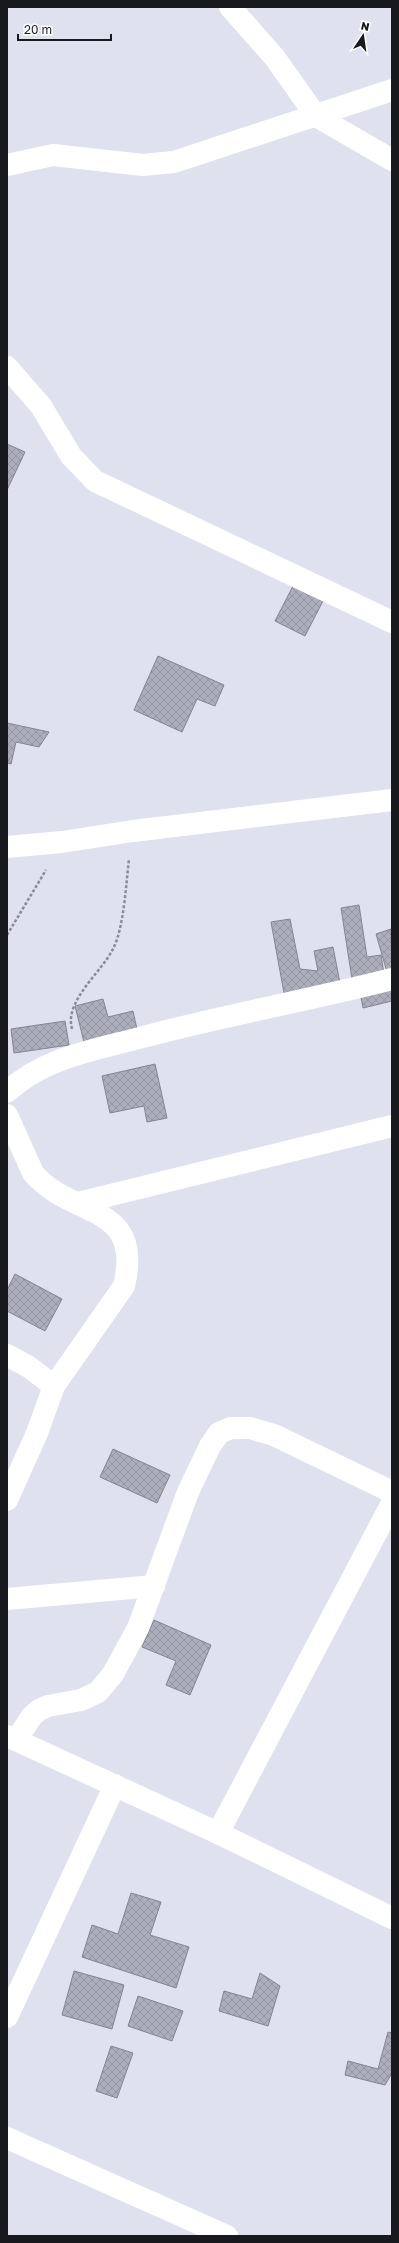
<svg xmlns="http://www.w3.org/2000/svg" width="399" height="2243" font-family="'Golos Text',sans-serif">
<defs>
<pattern id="building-cross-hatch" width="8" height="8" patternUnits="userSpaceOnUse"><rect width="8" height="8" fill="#adaebb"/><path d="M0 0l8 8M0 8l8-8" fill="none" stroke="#9495a0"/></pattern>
</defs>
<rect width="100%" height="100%" fill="#e0e1ef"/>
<g fill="url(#building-cross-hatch)" stroke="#838491">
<path d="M7 444 25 452 7 490Z"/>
<path d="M295 582 325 597 305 636 275 621Z"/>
<path d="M158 656 224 685 215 706 197 699 182 732 134 710Z"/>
<path d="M7 723 49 732 39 747 16 742 11 764 7 763Z"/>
<path d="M359 905 367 957 381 955 384 974 352 979 341 908Z"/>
<path d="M290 919 300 969 318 971 314 951 333 947 340 983 284 993 271 922Z"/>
<path d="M391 929 392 971 387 972 376 934Z"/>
<path d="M392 984V1001L363 1008 360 992Z"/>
<path d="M103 999 108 1017 133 1011 137 1029 84 1042 75 1006Z"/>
<path d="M65 1021 69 1045 14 1053 11 1029Z"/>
<path d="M155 1064 167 1118 147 1122 144 1106 110 1113 102 1076Z"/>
<path d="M15 1274 62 1299 45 1331 7 1311V1290Z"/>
<path d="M113 1449 170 1475 157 1503 100 1477Z"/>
<path d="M154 1620 211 1645 190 1695 166 1685 176 1661 142 1647Z"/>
<path d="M131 1893 161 1902 150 1935 189 1947 176 1988 82 1957 92 1925 118 1934Z"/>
<path d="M74 1971 124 1985 112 2029 62 2015Z"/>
<path d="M260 1973 280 1986 268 2026 219 2011 224 1991 252 1999Z"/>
<path d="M138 1996 183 2011 172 2041 128 2026Z"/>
<path d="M388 2032 392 2033V2073L385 2085 345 2075 348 2061 378 2069Z"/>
<path d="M111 2046 133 2053 117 2098 96 2091Z"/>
</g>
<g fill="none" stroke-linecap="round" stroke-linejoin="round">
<g stroke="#8a8b95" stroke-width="2.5" stroke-dasharray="3 2" stroke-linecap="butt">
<path d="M7 935 46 870"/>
<path d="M72 1029C64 1001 101 973 113 949 124 928 126 884 129 859"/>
</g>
<g stroke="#fff" stroke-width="22">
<path d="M230 7 275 58 316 116 392 160"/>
<path d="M7 165 53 155 143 165 174 162 392 90"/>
<path d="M7 367 41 406 71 456 95 481 392 622"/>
<path d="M7 847 62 842 133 831 392 800"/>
<path d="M7 1092C45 1057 95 1050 143 1037 225 1015 310 1000 392 979"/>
<path d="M7 1115 33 1173C72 1219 144 1202 124 1286L54 1386 37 1433 7 1500"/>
<path d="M78 1203 392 1126"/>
<path d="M7 1355 29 1367 54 1386"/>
<path d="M7 1599 154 1586"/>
<path d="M7 1736 218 1833 392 1918"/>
<path d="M16 1740 32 1716 39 1710 48 1706 81 1700 98 1692 113 1674 138 1628 188 1492 210 1446 219 1433 231 1428H250L274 1435 392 1492"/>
<path d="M218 1833 392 1503"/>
<path d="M7 2017 115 1785"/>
<path d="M7 2138 227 2236"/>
</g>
</g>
<rect width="399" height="2243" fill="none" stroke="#18191e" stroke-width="16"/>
<g transform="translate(363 36) rotate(13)" stroke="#ffffff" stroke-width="3" paint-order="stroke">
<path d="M0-3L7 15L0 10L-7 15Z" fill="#18191e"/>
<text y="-6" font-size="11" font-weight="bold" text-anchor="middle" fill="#18191e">N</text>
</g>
<path d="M18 34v6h93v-6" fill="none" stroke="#18191e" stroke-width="2"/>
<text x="24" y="34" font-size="12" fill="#18191e" stroke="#ffffff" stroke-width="3" paint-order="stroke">20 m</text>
</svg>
